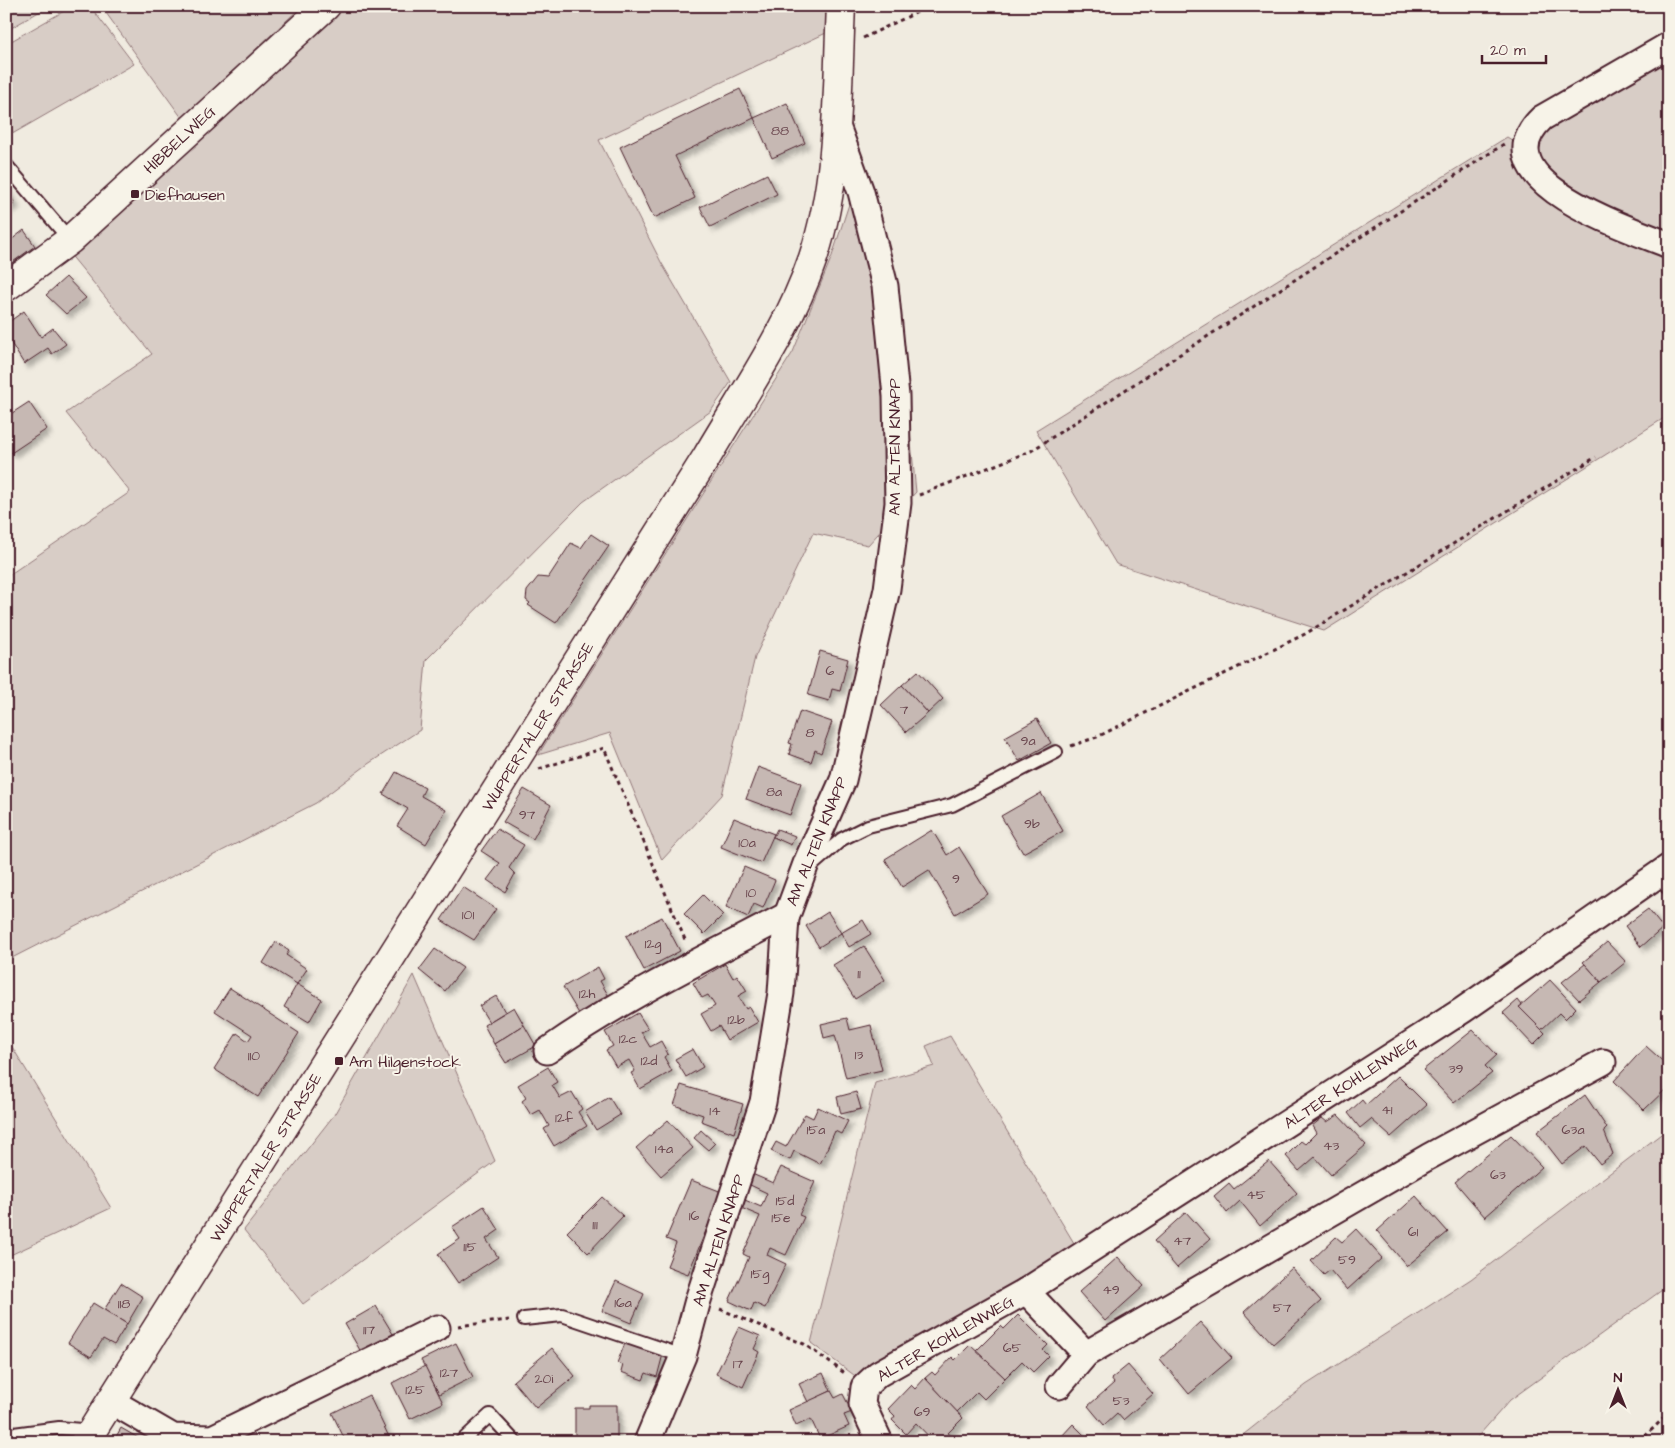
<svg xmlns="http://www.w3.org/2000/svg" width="1675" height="1448" font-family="'Architects Daughter',sans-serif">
<defs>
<filter id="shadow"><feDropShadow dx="4.5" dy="4.5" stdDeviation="2.5" flood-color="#0004"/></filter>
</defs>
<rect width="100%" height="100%" fill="#f0ebe0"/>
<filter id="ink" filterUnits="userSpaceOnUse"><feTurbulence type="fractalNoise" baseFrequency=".02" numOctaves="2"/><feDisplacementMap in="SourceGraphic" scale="10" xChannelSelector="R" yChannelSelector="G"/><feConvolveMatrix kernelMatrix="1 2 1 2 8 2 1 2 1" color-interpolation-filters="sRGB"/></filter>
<g filter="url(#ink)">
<g fill="#d8cdc6" stroke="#917678">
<path d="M6 6H49L6 31Z"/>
<path d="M73 6H90L134 64 14 133 6 123V44Z"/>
<path d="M101 6H300L301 7 182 118Z"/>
<path d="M343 6H828L826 33 599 140 661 262 731 382 711 411 583 502 426 660 420 730 368 764 316 803 6 961V577L130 492 66 413 152 354 69 253Z"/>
<path d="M1669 48V415L1324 631 1116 564 1036 430 1507 137 1526 149 1532 138Z"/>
<path d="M851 198 855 204 868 271 880 315 905 383 916 492 868 545 813 533 755 657 722 795 662 860 610 733 538 755 793 352 832 256Z"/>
<path d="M414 975 495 1161 303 1304 244 1230 334 1115Z"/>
<path d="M950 1036 1080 1253 862 1381 811 1343 875 1083 934 1066 926 1046Z"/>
<path d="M6 1037 111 1208 6 1257Z"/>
<path d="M1669 1128V1285L1510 1400 1473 1442H1234L1306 1385 1471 1279Z"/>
</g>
<g fill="#c6b8b3" stroke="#4a1f2b" filter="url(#shadow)">
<path d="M740 89 754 118 675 156 695 198 654 218 620 147Z"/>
<path d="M787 103 805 143 772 158 754 118Z"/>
<path d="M767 174 777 194 710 227 700 207Z"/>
<path d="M7 188 15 204 6 208V188Z"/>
<path d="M24 230 35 246 6 267V244Z"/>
<path d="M66 277 86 298 66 314 46 295Z"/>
<path d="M24 311 41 337 53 328 66 344 52 354 48 348 24 364 6 335V324Z"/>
<path d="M29 402 47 429 11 453 6 445V417Z"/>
<path d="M591 534 609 546 556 623 528 605 530 603 526 600 527 591 538 577 548 578 571 543 581 548Z"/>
<path d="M820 651 848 659 840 691 832 689 829 701 808 695Z"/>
<path d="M918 671 943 699 928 713 902 685Z"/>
<path d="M902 685 928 713 906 732 881 705Z"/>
<path d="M800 711 832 722 821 753 815 750 811 762 789 754 792 744 789 743Z"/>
<path d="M1037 719 1051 743 1019 761 1005 737Z"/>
<path d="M758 767 801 783 790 815 746 799Z"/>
<path d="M396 772 425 788 421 796 446 810 426 844 397 826 408 809 383 794Z"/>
<path d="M524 789 551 805 533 839 503 822Z"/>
<path d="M1041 793 1063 831 1023 853 1001 816Z"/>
<path d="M734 818 774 834 761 863 721 847Z"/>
<path d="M497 829 524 845 509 868 515 874 505 892 487 880 500 863 481 851Z"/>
<path d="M777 829 795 836 791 845 773 837Z"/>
<path d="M932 830 947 855 959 847 988 894 955 914 929 870 902 887 885 859Z"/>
<path d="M744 867 775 880 763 908 754 904 748 917 726 907Z"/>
<path d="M463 887 496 909 474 940 441 920Z"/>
<path d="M703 895 723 915 704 934 684 914Z"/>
<path d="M1648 909 1663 928 1641 947 1625 926Z"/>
<path d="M828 912 841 933 819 947 806 926Z"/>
<path d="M662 917 680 951 644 970 626 936Z"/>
<path d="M863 920 871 934 849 947 841 933Z"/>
<path d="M276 942 289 951 286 955 307 969 297 984 263 963Z"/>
<path d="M1607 942 1626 962 1601 982 1583 962Z"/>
<path d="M864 946 885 980 855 999 833 965Z"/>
<path d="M435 949 463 968 445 991 419 970Z"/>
<path d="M725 964 733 978 737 975 747 991 738 996 746 1009 749 1007 758 1022 727 1040 719 1026 711 1031 701 1014 715 1006 708 995 702 998 693 983Z"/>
<path d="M1585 964 1601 982 1579 1000 1562 982Z"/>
<path d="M598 967 604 979 600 981 611 1000 581 1017 563 987Z"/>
<path d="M1550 980 1576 1008 1565 1019 1559 1013 1541 1030 1519 1007Z"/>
<path d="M297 984 322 999 309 1022 284 1007Z"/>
<path d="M230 988 299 1033 258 1097 214 1069 237 1033 248 1041 252 1035 215 1011Z"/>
<path d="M496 996 505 1012 489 1022 479 1006Z"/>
<path d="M1518 1000 1522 1005 1519 1007 1545 1033 1533 1045 1503 1013Z"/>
<path d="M514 1007 524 1025 494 1044 484 1025Z"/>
<path d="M638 1013 648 1029 641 1032 650 1047 661 1041 668 1054 664 1057 672 1071 640 1089 631 1073 635 1071 629 1060 616 1067 606 1050 613 1046 605 1032Z"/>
<path d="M847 1018 850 1030 871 1025 882 1070 846 1078 835 1035 824 1038 821 1024Z"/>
<path d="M524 1025 536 1046 506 1063 494 1044Z"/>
<path d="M1473 1030 1497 1055 1485 1066 1492 1073 1454 1103 1423 1070Z"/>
<path d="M1646 1046 1669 1067V1086L1644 1110 1614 1081Z"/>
<path d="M693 1049 703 1067 686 1077 675 1059Z"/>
<path d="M548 1067 557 1082 552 1085 560 1098 572 1092 582 1109 578 1112 587 1126 554 1146 544 1129 549 1126 540 1110 531 1115 522 1101 526 1098 518 1085Z"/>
<path d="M1398 1076 1427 1105 1391 1137 1371 1119 1360 1128 1348 1113 1362 1100 1366 1105Z"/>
<path d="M681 1085 743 1104 734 1133 701 1121 703 1115 674 1105Z"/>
<path d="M856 1092 861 1109 841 1114 837 1097Z"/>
<path d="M1585 1095 1607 1128 1604 1131 1613 1154 1600 1164 1586 1146 1562 1164 1537 1132Z"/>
<path d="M609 1097 620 1115 596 1130 585 1112Z"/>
<path d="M818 1107 848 1121 841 1134 835 1131 820 1164 794 1151 790 1160 771 1151 776 1142 786 1147 805 1114 813 1118Z"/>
<path d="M1338 1115 1366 1145 1331 1175 1315 1157 1299 1171 1286 1156 1301 1141 1305 1144 1316 1133 1312 1126 1322 1118 1327 1122Z"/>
<path d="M668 1120 693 1148 661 1176 636 1148Z"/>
<path d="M701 1130 715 1143 708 1150 694 1138Z"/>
<path d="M1511 1135 1542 1167 1485 1217 1455 1182Z"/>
<path d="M1269 1161 1297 1193 1260 1226 1240 1201 1227 1213 1214 1196 1229 1183 1234 1189Z"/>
<path d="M781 1167 815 1182 799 1215 804 1217 786 1255 770 1248 767 1255 786 1264 765 1308 754 1303 751 1311 729 1301 749 1257 743 1254 760 1216 741 1208 745 1200 761 1207 767 1193 748 1184 752 1174 773 1183Z"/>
<path d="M691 1180 722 1192 688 1274 667 1266 676 1243 666 1239Z"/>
<path d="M1416 1196 1448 1232 1407 1266 1377 1231Z"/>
<path d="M602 1197 623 1216 588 1253 567 1232Z"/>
<path d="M484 1206 499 1230 486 1239 498 1257 458 1283 438 1254 460 1239 452 1227Z"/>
<path d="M1186 1212 1210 1239 1177 1268 1154 1241Z"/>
<path d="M1356 1229 1382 1258 1347 1290 1330 1270 1324 1275 1311 1261 1336 1237 1342 1242Z"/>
<path d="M1118 1257 1144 1286 1105 1321 1079 1292Z"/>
<path d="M1292 1268 1321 1301 1273 1344 1244 1312Z"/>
<path d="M616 1281 644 1294 631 1323 602 1311Z"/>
<path d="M121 1283 143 1297 127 1324 104 1310Z"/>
<path d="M93 1303 127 1324 114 1345 103 1339 91 1357 68 1343Z"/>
<path d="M376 1306 393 1334 361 1352 345 1324Z"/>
<path d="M1018 1315 1048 1345 1043 1350 1049 1356 1033 1372 1022 1361 1005 1378 976 1351 1001 1326 1004 1329Z"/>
<path d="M1200 1322 1232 1358 1189 1394 1160 1359Z"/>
<path d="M739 1327 760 1336 754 1349 759 1352 743 1387 716 1374Z"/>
<path d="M626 1341 663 1354 657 1377 646 1373 643 1380 621 1372 623 1365 617 1363Z"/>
<path d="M456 1343 473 1377 439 1394 421 1360Z"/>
<path d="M970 1345 1005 1378 984 1399 977 1392 957 1412 925 1378 932 1372 935 1375 952 1357 955 1360Z"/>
<path d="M552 1348 575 1376 536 1408 513 1381Z"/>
<path d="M1128 1365 1153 1394 1123 1420 1117 1413 1104 1425 1088 1406 1114 1383 1111 1379Z"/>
<path d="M425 1366 443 1403 410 1419 392 1383Z"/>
<path d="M823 1373 831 1391 808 1402 799 1384Z"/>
<path d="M925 1378 963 1418 948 1433 953 1437 949 1442H934L916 1423 906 1434 892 1420 895 1416 888 1409 911 1385 915 1389Z"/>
<path d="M831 1391 835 1398 843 1394 852 1412 844 1415 849 1426 820 1439 811 1419 796 1426 789 1410Z"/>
<path d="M369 1395 390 1439 384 1442H346L332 1413Z"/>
<path d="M589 1405H617V1442H575V1408H589Z"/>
<path d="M1073 1424 1091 1442H1063L1061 1437Z"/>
<path d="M121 1428 145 1442H113Z"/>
</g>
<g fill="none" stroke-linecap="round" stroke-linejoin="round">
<g stroke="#4a1f2b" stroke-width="16">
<g id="service">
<path d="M6 165 70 240"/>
<path d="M810 867 842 839 868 826 952 805 1056 752"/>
<path d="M1657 876 1669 889"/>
<path d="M524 1319 562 1315 683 1356"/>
<path d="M6 1435 59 1428 92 1431"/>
<path d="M461 1442 490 1415 515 1442"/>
</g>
</g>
<g stroke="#4a1f2b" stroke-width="29">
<g id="minor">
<path d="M1669 45 1542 118C1477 180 1628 228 1669 245"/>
<path d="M547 1051C622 998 706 958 787 915"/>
<path d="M1026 1291 1086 1354"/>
<path d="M1059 1386 1086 1354 1428 1157 1603 1062"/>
<path d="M111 1401 173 1437 212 1438 437 1328"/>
<path d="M647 1442 683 1356 698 1300 763 1102 781 993 786 918 807 861 843 780 887 589 898 503 896 396 885 286 861 192 837 126"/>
<path d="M880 1442 862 1404 864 1387 878 1374 1026 1291 1463 1010 1669 867"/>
</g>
</g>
<g stroke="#4a1f2b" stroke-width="31">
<path id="tertiary" d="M6 287 70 240 326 6"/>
</g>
<g stroke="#4a1f2b" stroke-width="31">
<path id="secondary" d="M85 1442 706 458C744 393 789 329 813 258 840 177 837 90 841 6"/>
</g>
<g stroke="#4a1f2b" stroke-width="3" stroke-dasharray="4 4" stroke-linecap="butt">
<path d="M863 38 930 6"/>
<path d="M919 495 1031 451 1504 144"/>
<path d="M1071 746 1097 737 1305 634 1596 457"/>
<path d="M539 769 604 748 686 942"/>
<path d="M720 1309 804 1344 846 1374"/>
<path d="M458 1326 509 1320"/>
<path d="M1639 1442 1669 1413"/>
</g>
<use href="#service" stroke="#f7f3e8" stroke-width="12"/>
<use href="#minor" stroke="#f7f3e8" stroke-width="25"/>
<use href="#tertiary" stroke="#f7f3e8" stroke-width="28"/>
<use href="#secondary" stroke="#f7f3e8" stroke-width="28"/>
</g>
</g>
<g fill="#4a1f2b" stroke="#f7f3e8" stroke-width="2">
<rect x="130" y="189" width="10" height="10" rx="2.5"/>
<rect x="334" y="1056" width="10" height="10" rx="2.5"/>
</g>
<g text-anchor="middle" stroke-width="4" stroke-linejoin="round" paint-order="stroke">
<g font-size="14" fill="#69454d">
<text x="780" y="135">88</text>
<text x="830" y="675">6</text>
<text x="904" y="714">7</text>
<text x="810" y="737">8</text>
<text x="1028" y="745">9a</text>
<text x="774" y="796">8a</text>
<text x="527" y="819">97</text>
<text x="1032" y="828">9b</text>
<text x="747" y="847">10a</text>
<text x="956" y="883">9</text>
<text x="751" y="897">10</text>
<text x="468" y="919">101</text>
<text x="653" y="948">12g</text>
<text x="859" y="978">11</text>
<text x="587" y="998">12h</text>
<text x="736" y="1024">12b</text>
<text x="628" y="1043">12c</text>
<text x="859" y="1059">13</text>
<text x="254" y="1060">110</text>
<text x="649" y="1065">12d</text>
<text x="1456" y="1073">39</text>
<text x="1387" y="1114">41</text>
<text x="715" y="1115">14</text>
<text x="564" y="1122">12f</text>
<text x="816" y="1134">15a</text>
<text x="1573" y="1134">63a</text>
<text x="1331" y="1150">43</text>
<text x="664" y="1153">14a</text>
<text x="1498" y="1179">63</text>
<text x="1256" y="1199">45</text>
<text x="785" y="1205">15d</text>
<text x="694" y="1220">16</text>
<text x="781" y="1222">15e</text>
<text x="595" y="1229">111</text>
<text x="1413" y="1236">61</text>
<text x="1182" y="1245">47</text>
<text x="470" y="1251">115</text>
<text x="1347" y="1264">59</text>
<text x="760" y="1278">15g</text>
<text x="1111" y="1294">49</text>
<text x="623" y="1307">16a</text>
<text x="124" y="1308">118</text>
<text x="1282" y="1312">57</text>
<text x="369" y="1334">117</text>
<text x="1012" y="1352">65</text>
<text x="738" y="1368">17</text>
<text x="449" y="1377">127</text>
<text x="544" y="1383">20i</text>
<text x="415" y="1394">125</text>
<text x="1121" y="1405">53</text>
<text x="922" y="1416">69</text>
</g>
<g font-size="16" fill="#4a1f2b" stroke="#f7f3e8">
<text transform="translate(179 139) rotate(-43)" y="6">HIBBELWEG</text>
<text transform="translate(894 447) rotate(-90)" y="6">AM ALTEN KNAPP</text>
<text transform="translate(537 726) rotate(-58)" y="6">WUPPERTALER STRASSE</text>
<text transform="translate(816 841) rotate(-68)" y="6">AM ALTEN KNAPP</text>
<text transform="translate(1350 1082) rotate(-33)" y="6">ALTER KOHLENWEG</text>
<text transform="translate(265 1157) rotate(-58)" y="6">WUPPERTALER STRASSE</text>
<text transform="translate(718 1240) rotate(-72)" y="6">AM ALTEN KNAPP</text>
<text transform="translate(945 1338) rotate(-30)" y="6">ALTER KOHLENWEG</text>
</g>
<g font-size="16" fill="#4a1f2b" stroke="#f7f3e8" text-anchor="start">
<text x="145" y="200">Diefhausen</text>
<text x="349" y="1067">Am Hilgenstock</text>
</g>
</g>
<rect width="1675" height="1448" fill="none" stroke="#f7f3e8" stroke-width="25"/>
<rect x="12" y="12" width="1650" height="1423" fill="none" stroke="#4a1f2b" stroke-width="2" filter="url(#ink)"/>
<g transform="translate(1618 1390)" stroke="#f7f3e8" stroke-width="4" paint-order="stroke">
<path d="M0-4L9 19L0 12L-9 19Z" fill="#4a1f2b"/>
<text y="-8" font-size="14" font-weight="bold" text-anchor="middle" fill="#4a1f2b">N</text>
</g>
<path d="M1482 55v8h64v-8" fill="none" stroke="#4a1f2b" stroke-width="2.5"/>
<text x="1490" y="55" font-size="15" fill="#4a1f2b" stroke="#f7f3e8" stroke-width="4" paint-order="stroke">20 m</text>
</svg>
